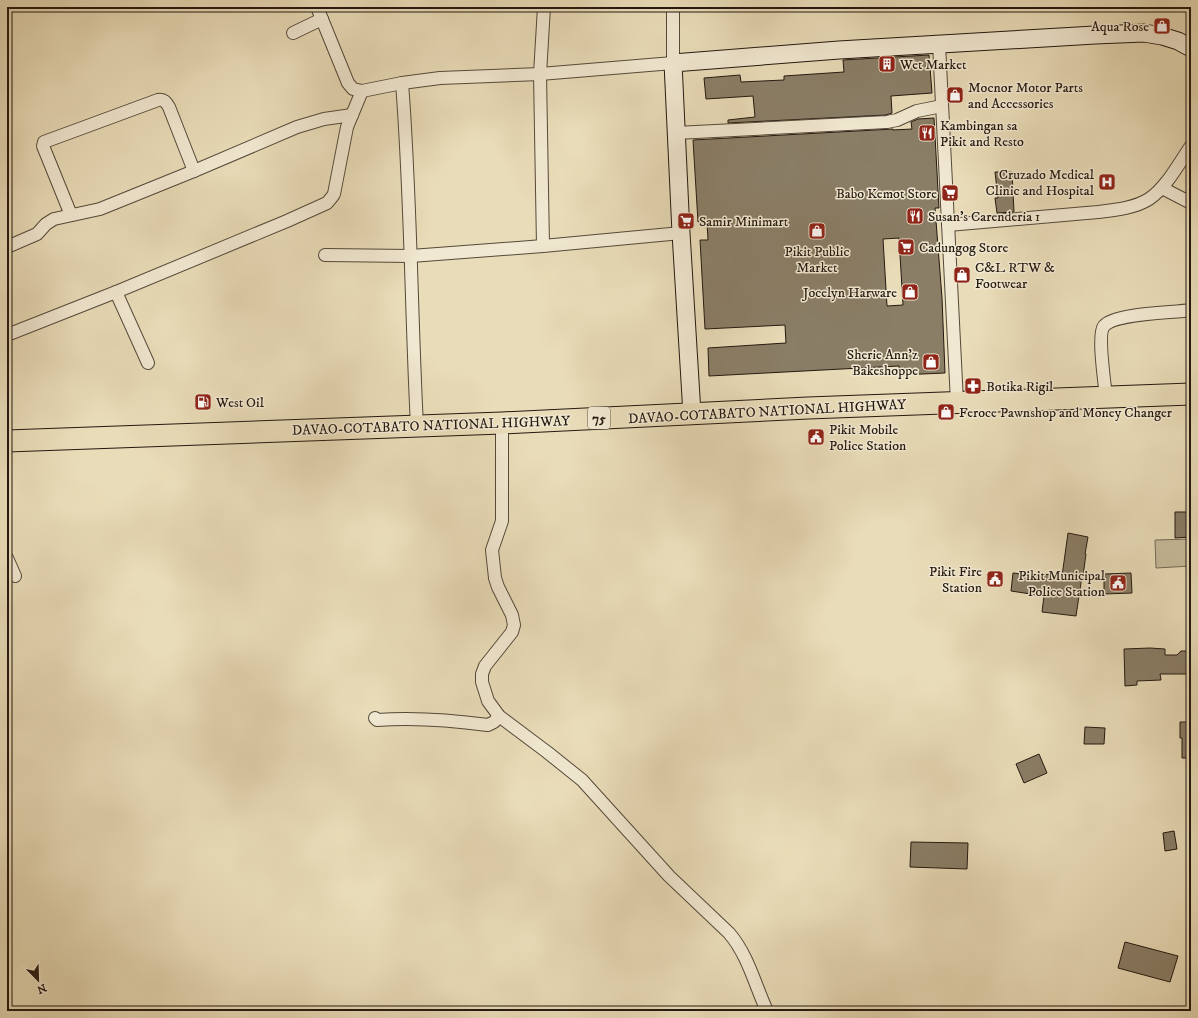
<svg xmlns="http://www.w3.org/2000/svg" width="1198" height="1018" font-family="'IM FELL DW Pica',serif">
<rect width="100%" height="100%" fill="#e9dcb8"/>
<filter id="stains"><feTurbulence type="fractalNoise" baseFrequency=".005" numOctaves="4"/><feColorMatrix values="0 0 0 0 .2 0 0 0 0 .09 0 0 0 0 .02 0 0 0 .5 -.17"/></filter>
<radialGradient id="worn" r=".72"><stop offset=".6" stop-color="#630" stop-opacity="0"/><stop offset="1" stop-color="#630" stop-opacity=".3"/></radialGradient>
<path fill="#c7bb9b" stroke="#756a56" d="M1191 539V566L1156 568 1155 540Z"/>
<g fill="#8a7e67" stroke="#231810" fill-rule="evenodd">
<path d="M929 55 932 93 891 96 892 113 886 115 728 123V120L755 117 753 96 706 99 704 78 740 75 741 82 784 80V76L844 72 843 60Z"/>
<path d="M934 118 939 208H935L942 298 945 373 900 375 899 366 709 376 708 348 786 343 785 325 705 329 700 240H708L707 222H698L693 140 893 129V130L912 129 911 122 918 119ZM899 238 903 305 887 306 883 239Z"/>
<path d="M995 172H1012L1014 212 997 213 995 198H998Z"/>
<path d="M196 397H209V406L196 407Z"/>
<path d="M1175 512H1191V537L1175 538Z"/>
<path d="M1068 533 1088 537 1085 554H1086L1083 576H1082L1076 616 1042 612 1044 596 1011 591 1013 573 1042 576V574L1062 576Z"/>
<path d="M1131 573 1132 593 1104 594V574Z"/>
<path d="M1150 648 1165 649V655H1177L1181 651H1191V674H1160L1161 680 1137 681V685L1125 686 1124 649Z"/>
<path d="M1180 722H1191V758H1182V738H1180Z"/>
<path d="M1085 727 1105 728 1104 744H1084Z"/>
<path d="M1039 754 1047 773 1024 783 1016 764Z"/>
<path d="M1174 831 1177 849 1165 851 1163 833Z"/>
<path d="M911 842 968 843 967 869 910 867Z"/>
<path d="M1125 942 1178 956 1170 982 1118 968Z"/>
</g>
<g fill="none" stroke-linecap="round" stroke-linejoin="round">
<g stroke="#54493a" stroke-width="14">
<g id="street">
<path d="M317 7 348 83 353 89 362 91 402 83 440 78 540 74 673 63V7"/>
<path d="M293 33 322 19"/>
<path d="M939 44 957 402"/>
<path d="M402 83C411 197 411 311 417 426"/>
<path d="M676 133 887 122 897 120 917 111 942 106"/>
<path d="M1162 188 1191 203"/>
<path d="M71 215 43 146 44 142 158 100C164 99 166 102 169 107L194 171"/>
<path d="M948 225 1098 212C1115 210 1135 208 1149 199 1166 188 1179 163 1191 146"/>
<path d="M543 246 540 74 544 7"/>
<path d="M7 247 37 234 46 224 54 219 100 209 194 171 297 127 324 119 352 115"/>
<path d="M325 255 411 256 543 246 681 233"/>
<path d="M116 292 148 363"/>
<path d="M7 335 116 292 287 221 327 203 332 197 334 194 347 127 362 91"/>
<path d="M1106 397C1105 385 1097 334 1104 326 1115 313 1173 313 1191 310"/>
<path d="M502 423V521L492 550 495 578 498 587 512 615 514 625 512 632 485 666 482 674V682L488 701 499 716 547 752 582 780 669 876 729 933C748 955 755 985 767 1011"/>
<path d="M7 558 15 576"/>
<path d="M375 718 377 720C415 717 451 720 488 725L494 722 499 716"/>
</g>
</g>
<g stroke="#231810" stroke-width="19">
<path id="secondary" d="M692 414 681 233 673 63 839 50 1095 35 1144 33 1162 36 1178 41 1191 48"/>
</g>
<g stroke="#231810" stroke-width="23">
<path id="highway" d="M7 441 502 423 808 408 1191 394"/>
</g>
<use href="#street" stroke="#f1e8d1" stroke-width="12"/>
<use href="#secondary" stroke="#f1e8d1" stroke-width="17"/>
<use href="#highway" stroke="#e9dcb8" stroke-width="21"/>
</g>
<defs>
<g id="shop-square" transform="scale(0.9)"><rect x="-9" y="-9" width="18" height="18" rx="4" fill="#8f2418" stroke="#f1e8d1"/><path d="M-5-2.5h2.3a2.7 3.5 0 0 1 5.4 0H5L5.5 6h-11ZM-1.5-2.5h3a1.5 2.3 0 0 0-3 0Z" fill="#fff"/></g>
<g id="building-square" transform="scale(0.9)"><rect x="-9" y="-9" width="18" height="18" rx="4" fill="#8f2418" stroke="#f1e8d1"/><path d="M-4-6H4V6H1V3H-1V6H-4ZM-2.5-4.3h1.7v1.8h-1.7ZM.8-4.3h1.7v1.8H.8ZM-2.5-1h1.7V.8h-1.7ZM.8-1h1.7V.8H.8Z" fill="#fff"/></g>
<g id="restaurant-square" transform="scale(0.9)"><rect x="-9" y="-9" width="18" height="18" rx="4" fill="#8f2418" stroke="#f1e8d1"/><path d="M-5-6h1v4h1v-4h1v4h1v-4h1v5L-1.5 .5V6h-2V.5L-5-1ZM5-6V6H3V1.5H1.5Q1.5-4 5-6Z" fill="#fff"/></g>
<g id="hospital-square" transform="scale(0.9)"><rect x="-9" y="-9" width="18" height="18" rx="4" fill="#8f2418" stroke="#f1e8d1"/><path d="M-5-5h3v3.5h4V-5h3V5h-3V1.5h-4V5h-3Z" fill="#fff"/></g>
<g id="supermarket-square" transform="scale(0.9)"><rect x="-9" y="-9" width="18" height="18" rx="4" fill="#8f2418" stroke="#f1e8d1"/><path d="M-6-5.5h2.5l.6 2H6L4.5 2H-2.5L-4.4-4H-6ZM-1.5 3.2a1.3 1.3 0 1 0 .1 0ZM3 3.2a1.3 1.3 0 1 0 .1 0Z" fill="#fff"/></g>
<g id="pharmacy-square" transform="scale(0.9)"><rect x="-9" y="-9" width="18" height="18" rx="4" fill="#8f2418" stroke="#f1e8d1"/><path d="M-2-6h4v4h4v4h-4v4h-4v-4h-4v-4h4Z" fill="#fff"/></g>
<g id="fuel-square" transform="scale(0.9)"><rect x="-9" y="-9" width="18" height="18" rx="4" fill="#8f2418" stroke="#f1e8d1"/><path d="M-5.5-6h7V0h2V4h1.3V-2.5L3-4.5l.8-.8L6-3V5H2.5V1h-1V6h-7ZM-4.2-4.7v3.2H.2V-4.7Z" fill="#fff"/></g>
<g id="civic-square" transform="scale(0.9)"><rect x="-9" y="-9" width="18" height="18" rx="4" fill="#8f2418" stroke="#f1e8d1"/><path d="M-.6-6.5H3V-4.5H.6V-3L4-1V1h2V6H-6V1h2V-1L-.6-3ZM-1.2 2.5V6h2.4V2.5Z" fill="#fff"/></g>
</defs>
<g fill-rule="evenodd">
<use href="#shop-square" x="1162" y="26"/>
<use href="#building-square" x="887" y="64"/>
<use href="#shop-square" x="955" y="95"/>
<use href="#restaurant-square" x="927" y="133"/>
<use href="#hospital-square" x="1107" y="182"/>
<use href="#supermarket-square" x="950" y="193"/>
<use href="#restaurant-square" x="915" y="216"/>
<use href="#supermarket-square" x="686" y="221"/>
<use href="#shop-square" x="817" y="231"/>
<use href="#supermarket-square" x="906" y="247"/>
<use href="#shop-square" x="962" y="275"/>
<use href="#shop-square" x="910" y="292"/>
<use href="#shop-square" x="931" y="362"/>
<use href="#pharmacy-square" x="973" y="386"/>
<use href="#fuel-square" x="203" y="402"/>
<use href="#shop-square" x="946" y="412"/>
<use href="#civic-square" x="816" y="437"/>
<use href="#civic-square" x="995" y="579"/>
<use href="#civic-square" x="1118" y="583"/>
</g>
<g text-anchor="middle" stroke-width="3" stroke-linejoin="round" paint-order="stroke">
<rect fill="#f1e8d1" stroke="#61564a" stroke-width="1" x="588" y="407" width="22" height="22" rx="3"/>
<g font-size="13" font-weight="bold" fill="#231810">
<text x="599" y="423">75</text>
</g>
<g font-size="14" fill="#231810" stroke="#f1e8d1" text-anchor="start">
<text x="1149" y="31" text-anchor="end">Aqua Rose</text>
<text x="900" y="69">Wet Market</text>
<text x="968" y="92">Mocnor Motor Parts<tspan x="968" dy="16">and Accessories</tspan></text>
<text x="940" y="130">Kambingan sa<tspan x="940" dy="16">Pikit and Resto</tspan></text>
<text x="1094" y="179" text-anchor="end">Cruzado Medical<tspan x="1094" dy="16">Clinic and Hospital</tspan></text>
<text x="937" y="198" text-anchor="end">Babo Kemot Store</text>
<text x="928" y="221">Susan's Carenderia 1</text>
<text x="699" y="226">Samir Minimart</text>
<text x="919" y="252">Cadungog Store</text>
<text x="817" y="256" text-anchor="middle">Pikit Public<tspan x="817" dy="16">Market</tspan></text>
<text x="975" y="272">C&amp;L RTW &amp;<tspan x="975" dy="16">Footwear</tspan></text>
<text x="897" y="297" text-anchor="end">Jocelyn Harware</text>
<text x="918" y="359" text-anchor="end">Sherie Ann'z<tspan x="918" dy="16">Bakeshoppe</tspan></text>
<text x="986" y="391">Botika Rigil</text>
<text x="216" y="407">West Oil</text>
<text x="959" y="417">Feroce Pawnshop and Money Changer</text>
<text x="829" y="434">Pikit Mobile<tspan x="829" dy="16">Police Station</tspan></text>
<text x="982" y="576" text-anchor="end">Pikit Fire<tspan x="982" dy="16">Station</tspan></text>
<text x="1105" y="580" text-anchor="end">Pikit Municipal<tspan x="1105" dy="16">Police Station</tspan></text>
</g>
<g font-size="14" fill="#231810" stroke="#f1e8d1">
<text transform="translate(767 411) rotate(-3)" y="5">DAVAO-COTABATO NATIONAL HIGHWAY</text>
<text transform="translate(431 425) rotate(-2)" y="5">DAVAO-COTABATO NATIONAL HIGHWAY</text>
</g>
</g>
<rect width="1198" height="1018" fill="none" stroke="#e9dcb8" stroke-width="24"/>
<rect x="8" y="8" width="1182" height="1002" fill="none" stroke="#231810" stroke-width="2"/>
<rect x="12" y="12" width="1174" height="994" fill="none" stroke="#231810"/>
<g transform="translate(38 980) rotate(157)" stroke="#f1e8d1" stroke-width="3" paint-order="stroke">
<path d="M0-3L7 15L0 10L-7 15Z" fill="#231810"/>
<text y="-6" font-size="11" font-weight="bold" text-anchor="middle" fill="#231810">N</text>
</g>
<rect width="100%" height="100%" filter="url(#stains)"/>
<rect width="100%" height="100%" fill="url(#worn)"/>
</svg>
